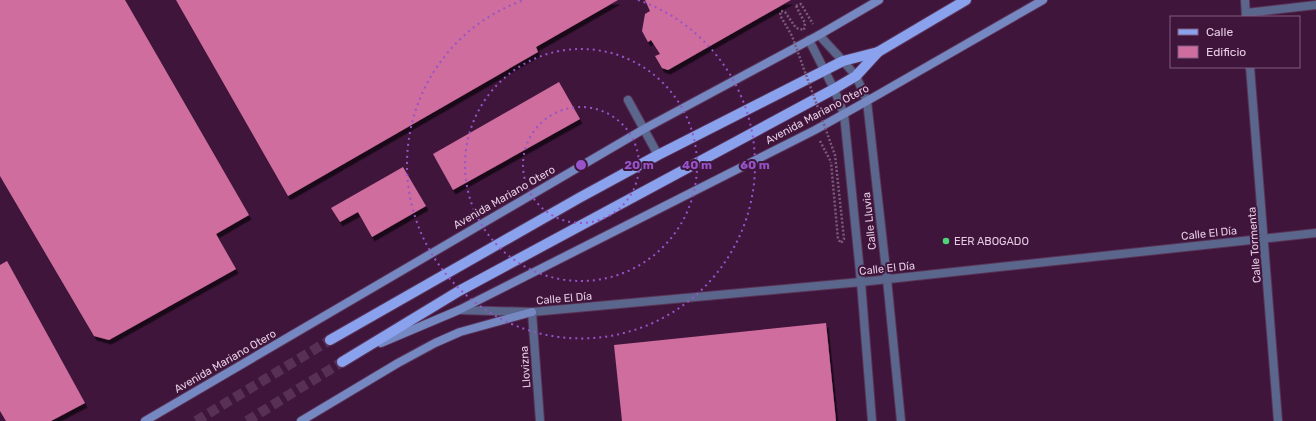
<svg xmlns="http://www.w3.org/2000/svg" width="1316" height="421" font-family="Rubik,sans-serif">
<defs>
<filter id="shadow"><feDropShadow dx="2.5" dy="4.5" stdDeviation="0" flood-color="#0009"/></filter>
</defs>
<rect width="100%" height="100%" fill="#3f153c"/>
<g fill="#ce6d9e" filter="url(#shadow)">
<path d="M0 0H125L249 215 216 234 236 269 109 340 94 336 0 176Z"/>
<path d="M176 0H618L536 47 538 52 288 196Z"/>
<path d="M645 0H791L668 70 662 68 655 56 660 54 651 40 648 42 642 31 645 14 650 11Z"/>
<path d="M559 82 580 119 453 190 433 154Z"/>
<path d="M403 167 426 206 372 237 358 212 340 222 331 208Z"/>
<path d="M7 261 85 403 51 421H6L0 411V265Z"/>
<path d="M826 323 836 421H622L614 345Z"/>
</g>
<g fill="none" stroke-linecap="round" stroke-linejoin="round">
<g stroke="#583055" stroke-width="10" stroke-dasharray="10 5" stroke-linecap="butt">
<path d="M196 421 330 340"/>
<path d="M247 421 342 362"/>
</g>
<g stroke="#5a3256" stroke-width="10">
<path id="service" d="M628 100 658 155"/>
</g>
<g stroke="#5a3256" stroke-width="10">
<g id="minor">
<path d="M1245 0 1246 17"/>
<path d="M1246 13 1316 5"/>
<path d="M819 35 843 61 856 76 867 101 887 279 901 421"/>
<path d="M809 40 834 89 844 114 861 282 872 421"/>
<path d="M1250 67 1278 421"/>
<path d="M459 310 532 312 861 282 1316 233"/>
<path d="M532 312 540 421"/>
</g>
</g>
<g stroke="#5a3256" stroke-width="10">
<g id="secondary">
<path d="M381 343 459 310 815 130 867 101 1043 0"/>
<path d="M145 421 644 129 819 35 879 0"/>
<path d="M301 421 398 363 435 343 460 332 532 312"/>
</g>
</g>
<g stroke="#5a3256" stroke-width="12">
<g id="primary">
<path d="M330 340 579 198 658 155 843 61 878 52 966 0"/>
<path d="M342 362 459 291 834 89 856 76 878 52"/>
</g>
</g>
<g stroke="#7d597a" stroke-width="2.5" stroke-dasharray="2 2" stroke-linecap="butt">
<path d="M796 6 801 4 813 24"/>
<path d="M820 141 831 162"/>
</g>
<use href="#service" stroke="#5a668b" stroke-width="8"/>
<use href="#minor" stroke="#5a668b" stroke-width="8"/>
<use href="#secondary" stroke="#7588c2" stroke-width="8"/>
<use href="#primary" stroke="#8aa2ee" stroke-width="10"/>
<path stroke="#7d597a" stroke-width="2.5" stroke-dasharray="2 2" stroke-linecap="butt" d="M796 6 805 23 804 30 796 28 785 12 781 11 780 15 792 36 835 155 844 239 841 243 838 239 831 162"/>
</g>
<g fill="none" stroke="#9654c8" stroke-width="2" stroke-dasharray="2 4">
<circle cx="581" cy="165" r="58"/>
<circle cx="581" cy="165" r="116"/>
<path d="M638 0A174 174 0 1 1 524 0"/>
</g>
<circle fill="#4cd677" stroke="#3f153c" stroke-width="1.5" cx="946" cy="241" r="4"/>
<g text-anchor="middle" stroke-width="4" stroke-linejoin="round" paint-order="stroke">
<g font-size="11" fill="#e5cae1" stroke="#3f153c">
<text transform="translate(817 114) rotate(-28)" y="4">Avenida Mariano Otero</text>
<text transform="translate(504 197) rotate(-30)" y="4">Avenida Mariano Otero</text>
<text transform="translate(869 221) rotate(-96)" y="4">Calle Lluvia</text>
<text transform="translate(1209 233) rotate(-6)" y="4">Calle El Día</text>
<text transform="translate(1254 245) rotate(-94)" y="4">Calle Tormenta</text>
<text transform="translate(887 268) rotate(-6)" y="4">Calle El Día</text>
<text transform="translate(564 298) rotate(-5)" y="4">Calle El Día</text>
<text transform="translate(225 361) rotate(-30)" y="4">Avenida Mariano Otero</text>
<text transform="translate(525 367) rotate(-94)" y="4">Llovizna</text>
</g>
<g font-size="11" fill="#e5cae1" stroke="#3f153c" text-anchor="start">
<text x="954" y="245">EER ABOGADO</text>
</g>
</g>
<circle cx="581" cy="165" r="6" fill="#9654c8" stroke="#3f153c" stroke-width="2"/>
<g font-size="12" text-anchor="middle" font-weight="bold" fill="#9654c8" stroke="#3f153c" stroke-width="4" stroke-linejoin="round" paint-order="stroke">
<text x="639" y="169">20 m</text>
<text x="697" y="169">40 m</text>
<text x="755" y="169">60 m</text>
</g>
<rect x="1170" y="16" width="130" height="52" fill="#3f153c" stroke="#815d7e"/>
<rect x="1178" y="29" width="20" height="6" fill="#8aa2ee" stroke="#815d7e"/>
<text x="1206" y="36" font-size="12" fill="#e5cae1">Calle</text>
<rect x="1178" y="46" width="20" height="12" fill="#ce6d9e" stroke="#815d7e"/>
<text x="1206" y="56" font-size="12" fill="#e5cae1">Edificio</text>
</svg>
